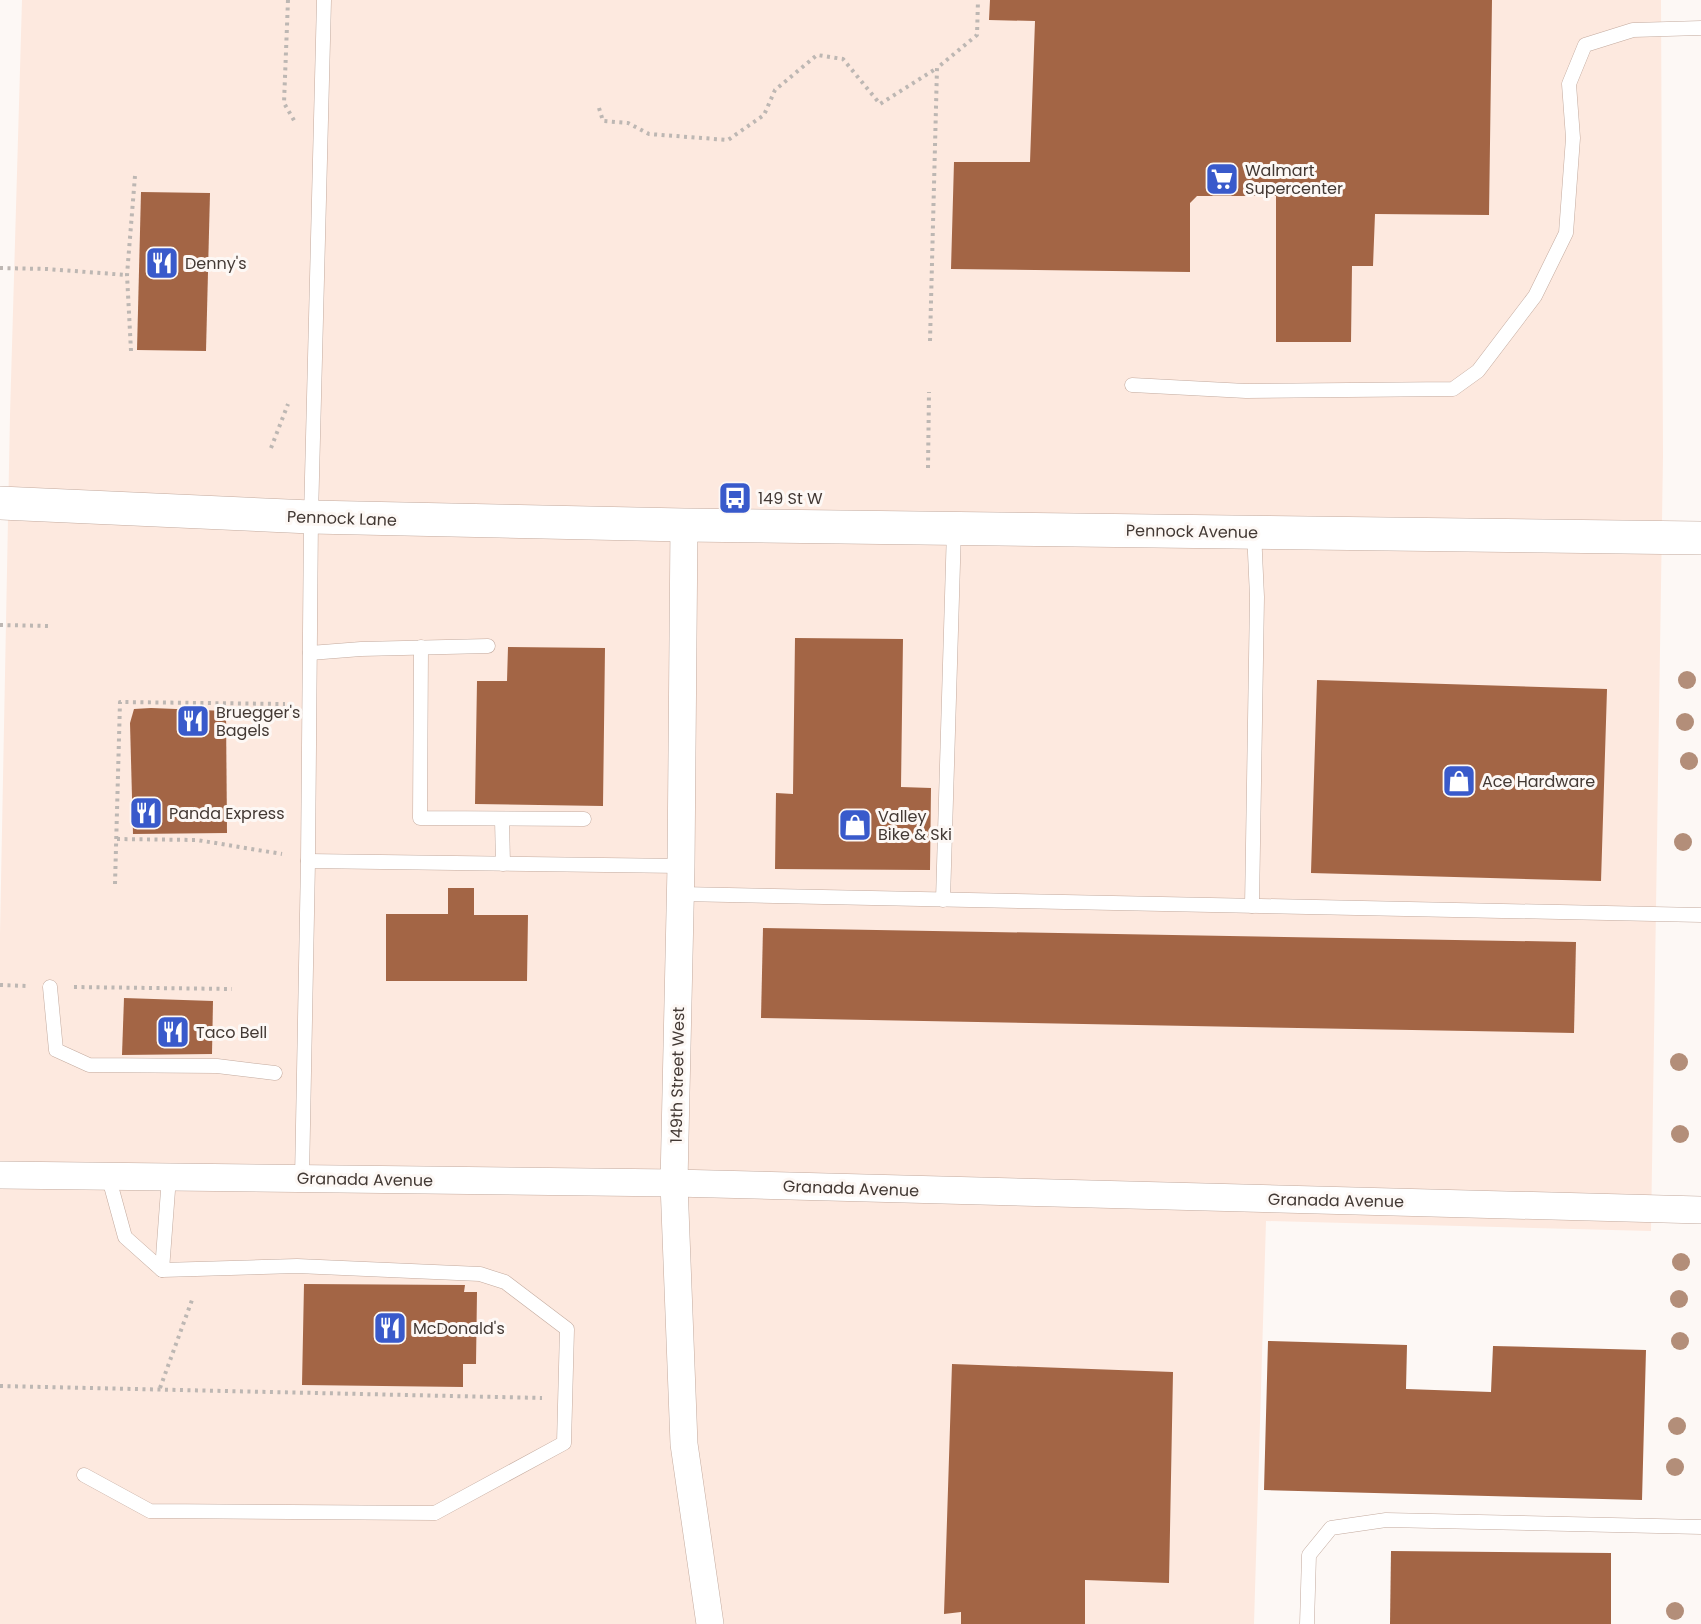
<svg xmlns="http://www.w3.org/2000/svg" width="1701" height="1624" font-family="Poppins,sans-serif">
<rect width="100%" height="100%" fill="#fdf8f5"/>
<path fill="#fde9df" d="M22 0H1661L1663 456 1651 1231 1266 1221 1254 1624H0V934L10 415Z"/>
<g fill="#a36545">
<path d="M990 0H1492L1489 215 1375 214 1373 266H1352L1351 342H1276V196H1197L1190 203V272L951 269 954 162H1030L1035 21 989 20Z"/>
<path d="M141 192 210 193 206 351 137 350Z"/>
<path d="M795 638 903 639 901 787 931 788 930 870 775 869 776 793 793 794Z"/>
<path d="M508 647 605 648 603 806 475 804 477 681H507Z"/>
<path d="M1317 680 1607 689 1601 881 1311 873Z"/>
<path d="M151 708 226 711 227 833 133 834 130 723 134 709Z"/>
<path d="M448 888H474V915H528L527 981H386V914H448Z"/>
<path d="M763 928 1576 942 1574 1033 761 1018Z"/>
<path d="M124 998 213 1001 212 1054 122 1055Z"/>
<path d="M304 1284 465 1285 464 1292H477L476 1364H463V1387L302 1385Z"/>
<path d="M1268 1341 1407 1345 1406 1389 1491 1392 1493 1346 1646 1350 1642 1500 1264 1490Z"/>
<path d="M952 1364 1173 1372 1169 1583 1085 1580V1624H961V1612L944 1614Z"/>
<path d="M1391 1551 1611 1553V1624H1390Z"/>
</g>
<g fill="none" stroke-linecap="round" stroke-linejoin="round">
<g stroke="#c3aa9e" stroke-width="15">
<g id="lane">
<path d="M1132 385 1246 391 1453 389 1478 371 1535 296 1566 233 1573 138 1569 84 1585 45 1633 30 1701 28"/>
<path d="M421 647 420 818 584 819"/>
<path d="M310 653 361 649 488 646"/>
<path d="M502 819 503 864"/>
<path d="M308 861 311 517 324 0"/>
<path d="M681 894 1701 915"/>
<path d="M943 900 954 529"/>
<path d="M1252 906 1257 597 1254 531"/>
<path d="M50 987 56 1050 89 1065 217 1066 275 1073"/>
<path d="M302 1178 308 861 681 866"/>
<path d="M162 1270 169 1177"/>
<path d="M84 1475 150 1511 435 1513 564 1443 567 1329 505 1282 480 1274 297 1266 162 1270 125 1237 108 1175"/>
<path d="M1307 1624 1309 1555 1331 1528 1386 1520 1701 1527"/>
</g>
</g>
<g stroke="#c3aa9e" stroke-width="28">
<g id="street">
<path d="M684 525 681 866 674 1183 684 1444 710 1624"/>
<path d="M0 1175 674 1183 1701 1210"/>
</g>
</g>
<g stroke="#c3aa9e" stroke-width="34">
<path id="secondary" d="M0 503 311 517 684 525 1701 538"/>
</g>
<g stroke="#bdb7b3" stroke-width="4" stroke-dasharray="3 4.5" stroke-linecap="butt">
<path d="M288 0 284 103 295 122"/>
<path d="M599 108 603 121 628 123 649 134 728 140 764 115 775 90 817 55 843 59 880 104 937 68"/>
<path d="M0 268 47 269 127 275"/>
<path d="M930 341 937 68 977 35 978 0"/>
<path d="M131 351 127 275 135 176"/>
<path d="M271 448 288 404"/>
<path d="M928 468 929 392"/>
<path d="M0 625 49 626"/>
<path d="M117 839 197 840 282 854"/>
<path d="M115 884 120 702 285 704"/>
<path d="M0 985 28 986"/>
<path d="M74 987 232 989"/>
<path d="M0 1386 542 1398"/>
<path d="M160 1388 192 1300"/>
</g>
<use href="#lane" stroke="#fff" stroke-width="14"/>
<use href="#street" stroke="#fff" stroke-width="27"/>
<use href="#secondary" stroke="#fff" stroke-width="33"/>
</g>
<g fill="#b38e79">
<circle cx="1687" cy="680" r="9"/>
<circle cx="1685" cy="722" r="9"/>
<circle cx="1689" cy="761" r="9"/>
<circle cx="1683" cy="842" r="9"/>
<circle cx="1679" cy="1062" r="9"/>
<circle cx="1680" cy="1134" r="9"/>
<circle cx="1681" cy="1262" r="9"/>
<circle cx="1679" cy="1299" r="9"/>
<circle cx="1680" cy="1341" r="9"/>
<circle cx="1677" cy="1426" r="9"/>
<circle cx="1675" cy="1467" r="9"/>
<circle cx="1675" cy="1611" r="9"/>
</g>
<defs>
<g id="supermarket-square" transform="scale(1.725)"><rect x="-9" y="-9" width="18" height="18" rx="4" fill="#395acb" stroke="#fdf8f5"/><path d="M-6-5.5h2.5l.6 2H6L4.5 2H-2.5L-4.4-4H-6ZM-1.5 3.2a1.3 1.3 0 1 0 .1 0ZM3 3.2a1.3 1.3 0 1 0 .1 0Z" fill="#fff"/></g>
<g id="restaurant-square" transform="scale(1.725)"><rect x="-9" y="-9" width="18" height="18" rx="4" fill="#395acb" stroke="#fdf8f5"/><path d="M-5-6h1v4h1v-4h1v4h1v-4h1v5L-1.5 .5V6h-2V.5L-5-1ZM5-6V6H3V1.5H1.5Q1.5-4 5-6Z" fill="#fff"/></g>
<g id="bus-square" transform="scale(1.725)"><rect x="-9" y="-9" width="18" height="18" rx="4" fill="#395acb" stroke="#fdf8f5"/><path d="M-5-6H5V4H4V6H2V4H-2V6H-4V4H-5ZM-3.5-4V0h7V-4ZM-3.5 1.2v1.5H-2V1.2ZM2 1.2v1.5H3.5V1.2Z" fill="#fff"/></g>
<g id="shop-square" transform="scale(1.725)"><rect x="-9" y="-9" width="18" height="18" rx="4" fill="#395acb" stroke="#fdf8f5"/><path d="M-5-2.5h2.3a2.7 3.5 0 0 1 5.4 0H5L5.5 6h-11ZM-1.5-2.5h3a1.5 2.3 0 0 0-3 0Z" fill="#fff"/></g>
</defs>
<g fill-rule="evenodd">
<use href="#supermarket-square" x="1222" y="179"/>
<use href="#restaurant-square" x="162" y="263"/>
<use href="#bus-square" x="735" y="498"/>
<use href="#restaurant-square" x="193" y="721"/>
<use href="#shop-square" x="1459" y="781"/>
<use href="#restaurant-square" x="146" y="813"/>
<use href="#shop-square" x="855" y="825"/>
<use href="#restaurant-square" x="173" y="1032"/>
<use href="#restaurant-square" x="390" y="1328"/>
</g>
<g text-anchor="middle" stroke-width="6" stroke-linejoin="round" paint-order="stroke">
<g font-size="16" fill="#433934" stroke="#fdf8f5" text-anchor="start">
<text x="1245" y="176">Walmart<tspan x="1245" dy="18">Supercenter</tspan></text>
<text x="185" y="269">Denny's</text>
<text x="758" y="504">149 St W</text>
<text x="216" y="718">Bruegger's<tspan x="216" dy="18">Bagels</tspan></text>
<text x="1482" y="787">Ace Hardware</text>
<text x="169" y="819">Panda Express</text>
<text x="878" y="822">Valley<tspan x="878" dy="18">Bike &amp; Ski</tspan></text>
<text x="196" y="1038">Taco Bell</text>
<text x="413" y="1334">McDonald's</text>
</g>
<g font-size="16" fill="#433934" stroke="#fdf8f5">
<text transform="translate(342 518) rotate(2)" y="6">Pennock Lane</text>
<text transform="translate(1192 531) rotate(1)" y="6">Pennock Avenue</text>
<text transform="translate(677 1075) rotate(-89)" y="6">149th Street West</text>
<text transform="translate(365 1179) rotate(1)" y="6">Granada Avenue</text>
<text transform="translate(851 1188) rotate(2)" y="6">Granada Avenue</text>
<text transform="translate(1336 1200) rotate(1)" y="6">Granada Avenue</text>
</g>
</g>
</svg>
